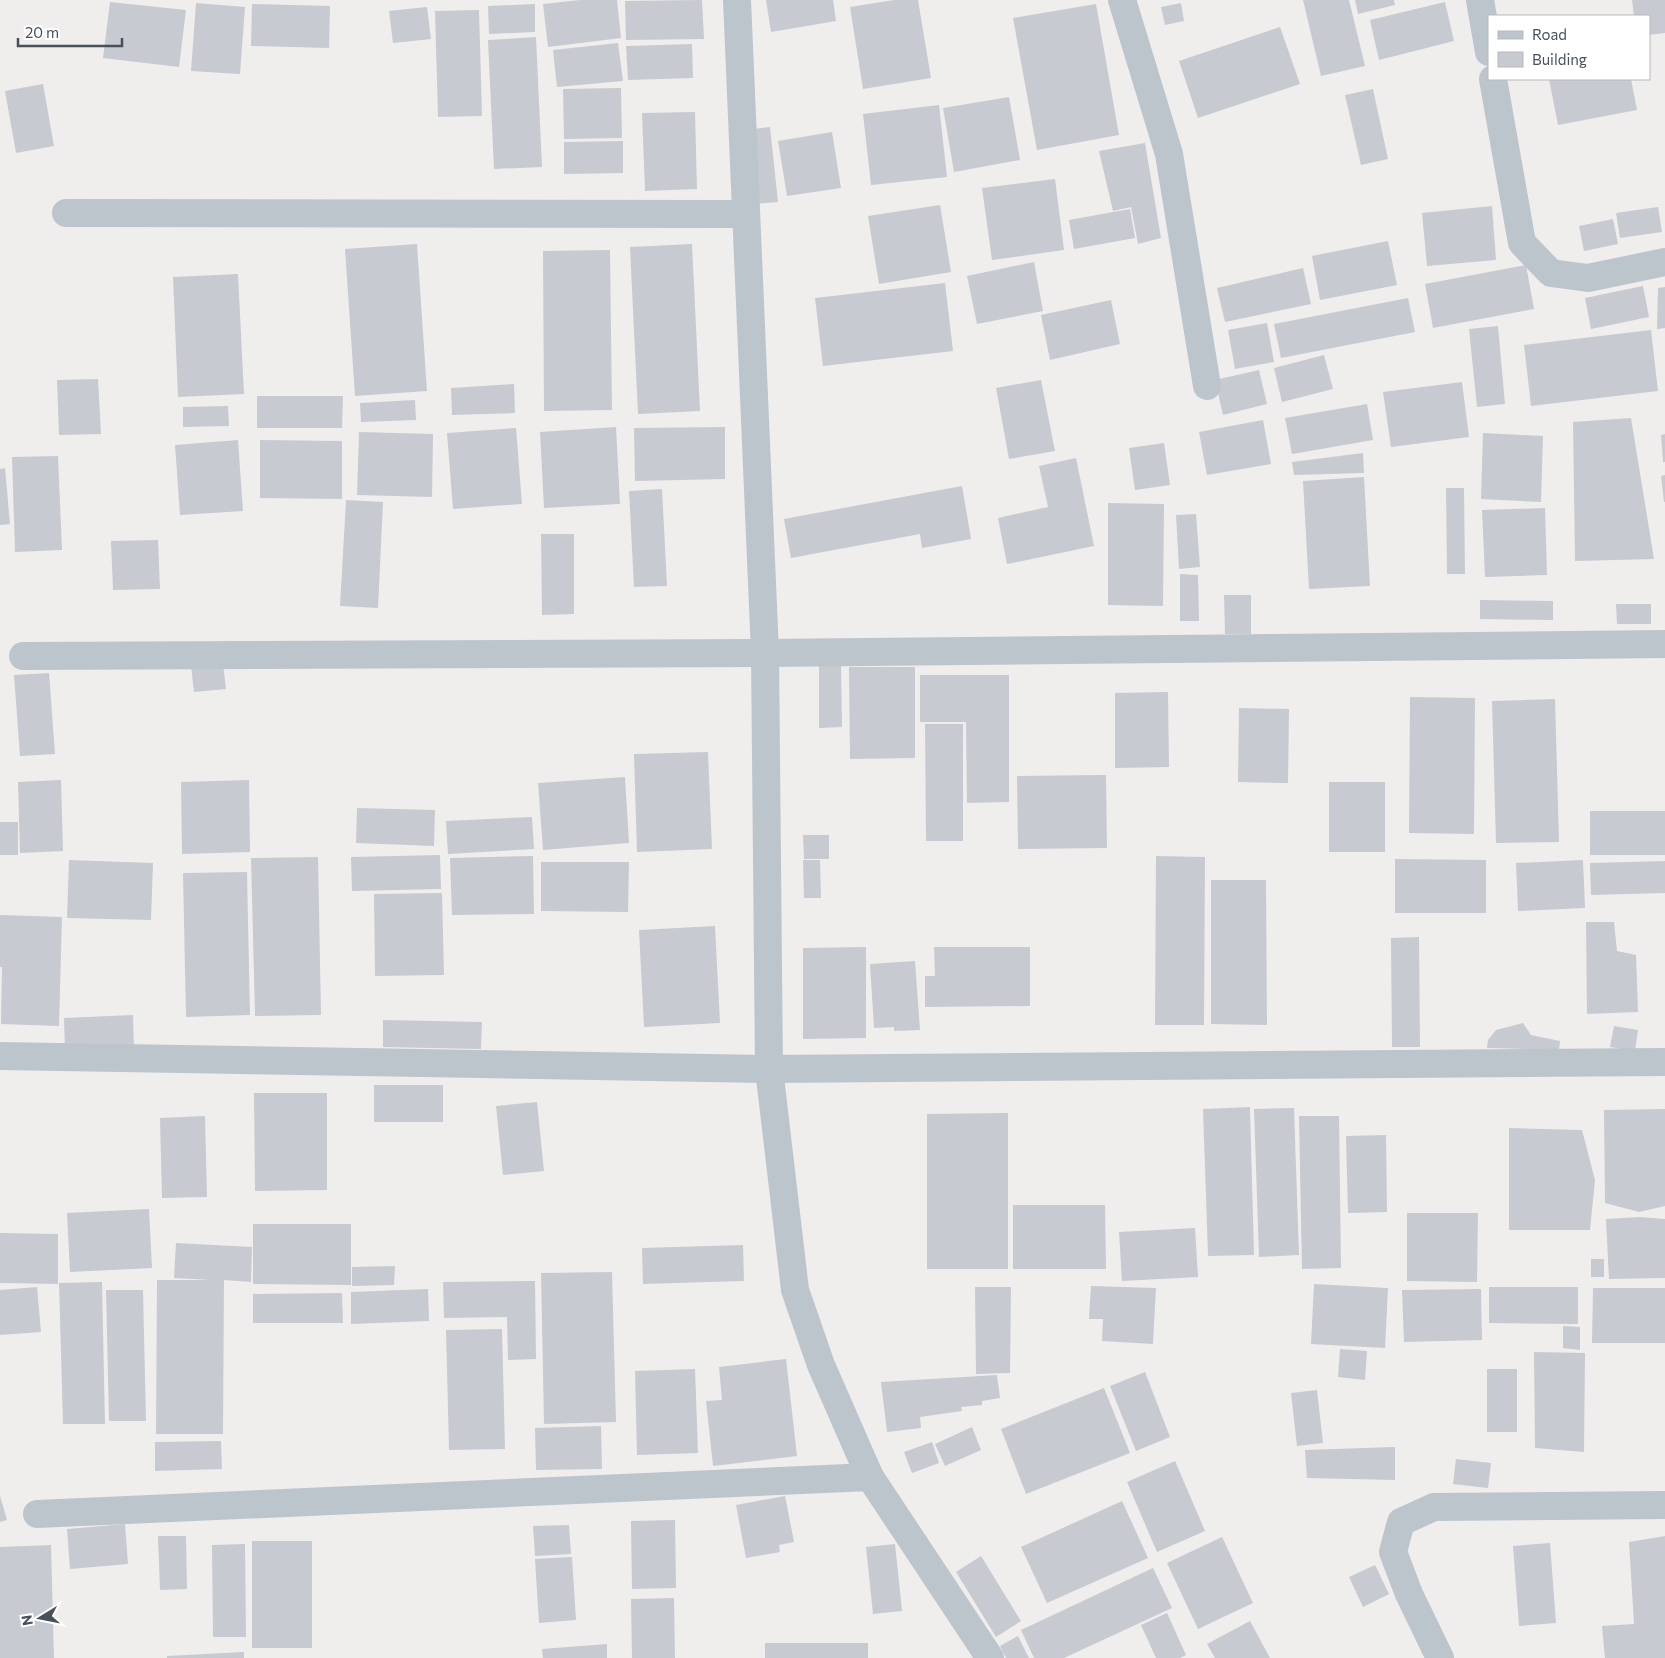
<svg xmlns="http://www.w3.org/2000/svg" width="1665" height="1658" font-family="Commissioner,sans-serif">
<rect width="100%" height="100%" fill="#f0eded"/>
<g fill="#c7cad0">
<path d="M580 0H617L621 38 548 47 543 4Z"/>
<path d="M702 0 704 39 626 40 625 1Z"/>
<path d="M766 0H833L836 21 771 32Z"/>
<path d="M894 0H918L931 78 863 89 850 7Z"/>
<path d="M1303 0H1349L1365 66 1321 76Z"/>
<path d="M1355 0H1394L1395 5 1358 14Z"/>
<path d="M1632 0H1665V33L1649 35V16H1634Z"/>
<path d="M110 2 186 10 179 67 103 58Z"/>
<path d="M1445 2 1454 41 1379 60 1370 20Z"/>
<path d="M196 3 245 7 240 74 191 71Z"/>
<path d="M1181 3 1184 21 1165 25 1161 7Z"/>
<path d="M252 4 330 6 329 48 251 46Z"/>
<path d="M535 4V32L489 34 488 6Z"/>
<path d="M1096 4 1119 135 1037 150 1013 18Z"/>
<path d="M427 7 431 39 393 43 389 11Z"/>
<path d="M479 10 482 116 438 117 435 11Z"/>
<path d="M1280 27 1300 84 1198 118 1179 61Z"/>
<path d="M536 37 542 167 494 169 488 40Z"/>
<path d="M618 43 623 81 557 87 553 50Z"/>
<path d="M692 44 693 78 628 80 626 46Z"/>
<path d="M1549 79H1631L1637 110 1558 125Z"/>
<path d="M43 84 54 146 16 153 5 91Z"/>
<path d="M621 88 622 138 564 139 563 89Z"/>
<path d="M1373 89 1388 159 1361 165 1345 95Z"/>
<path d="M1009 97 1020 160 954 172 943 108Z"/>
<path d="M939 105 947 177 871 185 863 114Z"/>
<path d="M695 112 697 189 645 191 642 113Z"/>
<path d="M770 127 778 202 754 204 746 130Z"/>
<path d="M832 132 841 188 787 196 778 141Z"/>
<path d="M623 141V173L564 174V142Z"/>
<path d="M1145 143 1161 238 1138 244 1131 207 1113 211 1099 151Z"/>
<path d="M1055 179 1064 250 992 260 982 188Z"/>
<path d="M940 205 951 272 879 284 868 216Z"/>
<path d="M1492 206 1496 260 1427 266 1422 213Z"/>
<path d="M1658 207 1662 232 1620 238 1616 213Z"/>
<path d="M1130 209 1135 238 1074 249 1069 220Z"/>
<path d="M1613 219 1618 244 1584 251 1579 226Z"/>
<path d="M1388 241 1397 285 1320 300 1312 256Z"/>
<path d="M417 244 427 391 355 396 345 249Z"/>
<path d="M692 244 700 411 638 414 630 247Z"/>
<path d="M610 250 612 410 544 411 543 251Z"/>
<path d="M1034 262 1043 311 977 324 967 276Z"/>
<path d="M1526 265 1534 309 1433 328 1425 284Z"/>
<path d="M1303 268 1311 304 1225 322 1217 288Z"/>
<path d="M238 274 244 394 178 397 173 277Z"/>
<path d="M945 283 953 351 823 366 815 298Z"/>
<path d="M1643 286 1649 317 1591 329 1585 298Z"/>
<path d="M1665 287V328L1657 329 1658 288Z"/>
<path d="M1408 298 1415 332 1281 358 1274 324Z"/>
<path d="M1111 300 1120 344 1050 360 1041 315Z"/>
<path d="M1267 323 1274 362 1235 369 1228 330Z"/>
<path d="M1498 326 1505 404 1477 407 1469 329Z"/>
<path d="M1651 330 1658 391 1531 406 1524 345Z"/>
<path d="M1324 355 1333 389 1282 402 1274 368Z"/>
<path d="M1259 370 1267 404 1223 415 1215 380Z"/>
<path d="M98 379 101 434 59 435 57 380Z"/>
<path d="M1041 380 1055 451 1009 459 996 388Z"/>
<path d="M1462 382 1469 437 1391 447 1383 392Z"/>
<path d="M514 384 515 413 452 415 451 388Z"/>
<path d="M257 396H343L342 428H257Z"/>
<path d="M415 400 416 420 361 422 360 403Z"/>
<path d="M1367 404 1373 440 1292 454 1285 418Z"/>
<path d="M228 406 229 426 183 427V407Z"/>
<path d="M1631 418 1654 559 1575 561 1573 422Z"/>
<path d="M1263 420 1271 464 1207 475 1199 432Z"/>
<path d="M616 427 620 504 544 508 540 432Z"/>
<path d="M725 427V479L635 481 634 428Z"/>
<path d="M516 428 522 504 453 509 447 433Z"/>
<path d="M359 432 433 434 432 497 357 495Z"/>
<path d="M1483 433 1543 436 1541 502 1481 499Z"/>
<path d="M1665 434V462H1663L1661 435Z"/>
<path d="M238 440 243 511 180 515 175 445Z"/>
<path d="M260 440 342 441V499L260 498Z"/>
<path d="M1164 443 1170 485 1135 490 1129 448Z"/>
<path d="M1363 453 1364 473 1294 475 1292 462Z"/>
<path d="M58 456 62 550 15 552 12 457Z"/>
<path d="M1076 458 1094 546 1007 564 998 518 1048 507 1039 466Z"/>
<path d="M5 468 10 524 0 525V469Z"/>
<path d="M1665 475V502H1664L1661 476Z"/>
<path d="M1364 477 1370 586 1309 589 1303 481Z"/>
<path d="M962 486 971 539 922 548 920 534 791 558 784 519Z"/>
<path d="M1446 488H1464L1465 574H1447Z"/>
<path d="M662 489 667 586 634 587 629 491Z"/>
<path d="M346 500 383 502 378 608 340 606Z"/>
<path d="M1108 503 1164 504 1163 606 1108 605Z"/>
<path d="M1545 508 1547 575 1485 577 1482 510Z"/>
<path d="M1196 514 1200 567 1179 569 1176 515Z"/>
<path d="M541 534H574V614L542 615Z"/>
<path d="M158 540 160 589 113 590 111 541Z"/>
<path d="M1180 574 1198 575 1199 621H1180Z"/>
<path d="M1224 595H1251V634H1225Z"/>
<path d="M1480 600 1553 601V620L1480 619Z"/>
<path d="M1616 604H1651V624H1617Z"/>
<path d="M819 663H841L842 727 819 728Z"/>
<path d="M223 664 226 689 194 692 191 666Z"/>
<path d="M849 667H915V758L850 759Z"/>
<path d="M49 673 55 754 20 756 14 675Z"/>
<path d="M920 675H1009V802L967 803 966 722H920Z"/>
<path d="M1168 692 1169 767 1115 768V693Z"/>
<path d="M1410 697 1475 698 1474 834 1409 833Z"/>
<path d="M1555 699 1559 842 1496 843 1492 701Z"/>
<path d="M1239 708 1289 709 1288 783 1238 782Z"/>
<path d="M925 724H963V841H926Z"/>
<path d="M708 752 712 849 637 852 634 754Z"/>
<path d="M1106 775 1107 848 1018 849 1017 776Z"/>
<path d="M625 777 629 843 543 850 538 783Z"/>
<path d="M61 780 63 851 20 853 18 782Z"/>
<path d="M249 780 250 852 182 854 181 782Z"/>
<rect x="1329" y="782" width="56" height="70"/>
<path d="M357 808 435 810 434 846 356 843Z"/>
<rect x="1590" y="811" width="75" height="44"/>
<path d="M532 817 534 849 448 854 446 821Z"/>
<rect x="0" y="822" width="18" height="33"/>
<path d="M803 835H829V859H804Z"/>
<path d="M440 855 441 889 352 891 351 857Z"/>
<path d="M533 856 534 914 452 915 450 858Z"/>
<path d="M1156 856 1205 857 1204 1025H1155Z"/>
<path d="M318 857 321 1015 255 1016 251 858Z"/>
<path d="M1395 859 1486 860V913H1395Z"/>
<path d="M69 860 153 863 151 920 67 918Z"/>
<path d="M803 860H820L821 898H804Z"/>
<path d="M1583 860 1585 908 1518 911 1516 863Z"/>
<path d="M1665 861V893L1591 895 1590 863Z"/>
<path d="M541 862H629L628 912 541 911Z"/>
<path d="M247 872 250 1015 186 1017 183 873Z"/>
<path d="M1211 880H1266L1267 1025 1211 1024Z"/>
<path d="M442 893 444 975 375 976 374 894Z"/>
<path d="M0 915 62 917 59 1026 1 1024 2 967H0Z"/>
<path d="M1586 922H1614L1617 951 1636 955 1638 1012 1587 1014Z"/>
<path d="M715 926 720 1023 644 1027 639 930Z"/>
<path d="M1419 937 1420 1047H1392L1391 938Z"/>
<path d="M866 947V1038L803 1039V948Z"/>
<path d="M934 947H1030V1006L925 1007V976H935Z"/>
<path d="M915 961 920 1030 894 1031V1027L874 1028 870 964Z"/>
<path d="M133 1015 134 1048 65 1050 64 1018Z"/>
<path d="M383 1020 482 1022 481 1049 383 1047Z"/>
<path d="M1523 1023 1531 1035 1560 1041 1559 1050 1487 1048 1488 1040 1496 1030Z"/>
<path d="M1614 1026 1638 1030 1635 1051 1610 1047Z"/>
<rect x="374" y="1085" width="69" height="37"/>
<path d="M254 1093H327V1190L255 1191Z"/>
<path d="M537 1102 544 1171 503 1175 496 1106Z"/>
<path d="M1250 1107 1254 1255 1208 1256 1203 1109Z"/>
<path d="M1294 1108 1299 1255 1259 1257 1254 1109Z"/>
<path d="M1665 1109V1206L1639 1212 1605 1203 1604 1110Z"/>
<path d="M1008 1113V1269H927V1114Z"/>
<path d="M205 1116 207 1197 162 1198 160 1118Z"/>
<path d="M1299 1116H1339L1341 1268 1302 1269Z"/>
<path d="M1509 1128 1582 1130 1595 1180 1590 1230H1509Z"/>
<path d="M1386 1135 1387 1212 1348 1213 1346 1136Z"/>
<path d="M1013 1205H1105L1106 1269H1013Z"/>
<path d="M149 1209 152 1268 70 1272 67 1213Z"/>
<path d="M1407 1213H1478L1477 1282 1407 1281Z"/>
<path d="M1640 1217 1665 1219V1278L1609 1279 1606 1219Z"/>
<path d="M253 1224H351V1285L253 1284Z"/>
<path d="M1195 1228 1198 1277 1122 1281 1119 1232Z"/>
<path d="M0 1233 58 1234V1284L0 1283Z"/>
<path d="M176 1243 252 1247 251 1282 224 1280 223 1434H156L157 1280H211L174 1278Z"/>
<path d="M743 1245 744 1281 643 1284 642 1248Z"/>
<rect x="1591" y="1259" width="13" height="18"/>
<path d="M395 1266 394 1285 352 1286V1267Z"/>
<path d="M612 1272 616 1422 544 1424 541 1273Z"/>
<path d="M535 1281 536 1359 508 1360 507 1317 444 1318 443 1282Z"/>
<path d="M102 1282 105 1424H63L59 1283Z"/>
<path d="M1314 1284 1388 1288 1385 1348 1311 1344Z"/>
<path d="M1091 1286 1156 1288 1153 1344 1102 1341 1103 1319H1089Z"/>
<path d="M37 1287 41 1332 0 1335V1290Z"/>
<path d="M975 1287H1011L1010 1373 976 1374Z"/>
<path d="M1489 1287H1578V1324L1489 1323Z"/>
<path d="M1593 1288H1665V1343H1592Z"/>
<path d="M428 1289 429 1321 351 1324V1292Z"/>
<path d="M1481 1289 1482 1340 1404 1342 1402 1290Z"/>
<path d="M106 1290H143L146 1421H109Z"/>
<path d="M342 1293 343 1323H253V1294Z"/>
<path d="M1563 1326 1580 1327V1350L1563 1348Z"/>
<path d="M502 1329 505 1449 449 1450 446 1330Z"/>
<path d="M1340 1349 1367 1351 1365 1380 1338 1377Z"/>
<path d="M1534 1352 1585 1353 1584 1452 1535 1448Z"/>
<path d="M786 1359 797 1456 713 1466 706 1401 722 1400 719 1367Z"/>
<path d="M695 1369 698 1453 637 1455 635 1371Z"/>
<rect x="1487" y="1369" width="30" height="63"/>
<path d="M1145 1372 1170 1437 1136 1451 1110 1386Z"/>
<path d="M997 1375 1000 1398 982 1401V1405L961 1407 962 1411 920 1417 921 1428 887 1432 881 1382Z"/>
<path d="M1104 1388 1130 1453 1026 1494 1001 1429Z"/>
<path d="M1317 1390 1323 1443 1297 1446 1291 1393Z"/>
<path d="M601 1426 602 1469 536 1470 535 1428Z"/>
<path d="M972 1427 981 1450 945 1466 935 1444Z"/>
<path d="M221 1441 222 1469 155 1471V1442Z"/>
<path d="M932 1442 939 1463 912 1473 904 1452Z"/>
<path d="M1395 1447V1480L1307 1478 1305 1450Z"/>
<path d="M1456 1459 1491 1463 1488 1488 1453 1484Z"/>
<path d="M1175 1461 1205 1531 1157 1552 1127 1482Z"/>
<path d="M0 1496 7 1520 0 1522Z"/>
<path d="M785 1496 794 1542 779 1545 780 1552 746 1558 736 1505Z"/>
<path d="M1122 1501 1148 1558 1047 1603 1021 1547Z"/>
<path d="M675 1520 676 1588 632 1589 631 1521Z"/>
<path d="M125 1524 128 1564 70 1569 67 1529Z"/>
<path d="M569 1525 571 1554 535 1556 533 1526Z"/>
<path d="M158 1536H186L187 1589 160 1590Z"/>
<path d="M1665 1536V1658H1605L1602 1626 1634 1624 1629 1542Z"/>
<path d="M1222 1537 1253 1603 1198 1629 1167 1563Z"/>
<rect x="252" y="1541" width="60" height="107"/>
<path d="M1550 1543 1556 1623 1519 1626 1513 1546Z"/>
<path d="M245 1544 246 1637H213L212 1545Z"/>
<path d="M895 1544 902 1611 873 1614 866 1547Z"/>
<path d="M51 1545 54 1658H0V1547Z"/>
<path d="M981 1556 1021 1621 996 1637 956 1572Z"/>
<path d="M572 1557 576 1620 539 1623 535 1559Z"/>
<path d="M1375 1565 1389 1594 1363 1607 1349 1577Z"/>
<path d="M1153 1568 1172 1608 1064 1658H1034L1021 1630Z"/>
<path d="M674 1598 675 1658H632L631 1599Z"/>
<path d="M1167 1613 1186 1655 1180 1658H1156L1141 1625Z"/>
<path d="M1250 1621 1270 1658H1215L1207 1644Z"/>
<path d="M1018 1636 1029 1658H1006L1000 1646Z"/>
<rect x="765" y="1643" width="103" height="15"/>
<path d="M607 1644V1658H543L542 1649Z"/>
<path d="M244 1652V1658H167V1656Z"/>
</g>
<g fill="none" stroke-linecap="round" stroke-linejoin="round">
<g stroke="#bcc5cc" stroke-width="28">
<path d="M737 0 765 653 769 1069 795 1290 821 1365 870 1477 990 1658"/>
<path d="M1122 0 1169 154 1207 386"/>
<path d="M1480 0 1489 52"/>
<path d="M1493 79 1522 243 1551 273 1588 278 1665 262"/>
<path d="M66 213 745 214"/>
<path d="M23 656 765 653 1665 644"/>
<path d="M0 1056 769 1069 1665 1062"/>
<path d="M37 1514 870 1477"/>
<path d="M1440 1658 1409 1594 1393 1552 1401 1522 1434 1507 1665 1505"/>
</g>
</g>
<rect x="1488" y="15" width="162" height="65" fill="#ffffff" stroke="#b5b9bd"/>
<rect x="1498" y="31" width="25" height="8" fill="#bcc5cc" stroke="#b5b9bd"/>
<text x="1532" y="40" font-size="15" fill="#46515a">Road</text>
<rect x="1498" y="52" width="25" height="15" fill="#c7cad0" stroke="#b5b9bd"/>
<text x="1532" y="65" font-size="15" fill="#46515a">Building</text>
<g transform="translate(40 1618) rotate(260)" stroke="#ffffff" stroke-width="4" paint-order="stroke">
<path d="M0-4L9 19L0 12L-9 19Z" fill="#46515a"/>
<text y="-8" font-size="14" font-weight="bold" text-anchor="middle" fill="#46515a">N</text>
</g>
<path d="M18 38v8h104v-8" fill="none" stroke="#46515a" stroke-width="2.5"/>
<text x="25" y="38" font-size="15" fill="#46515a" stroke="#ffffff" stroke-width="4" paint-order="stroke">20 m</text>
</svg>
